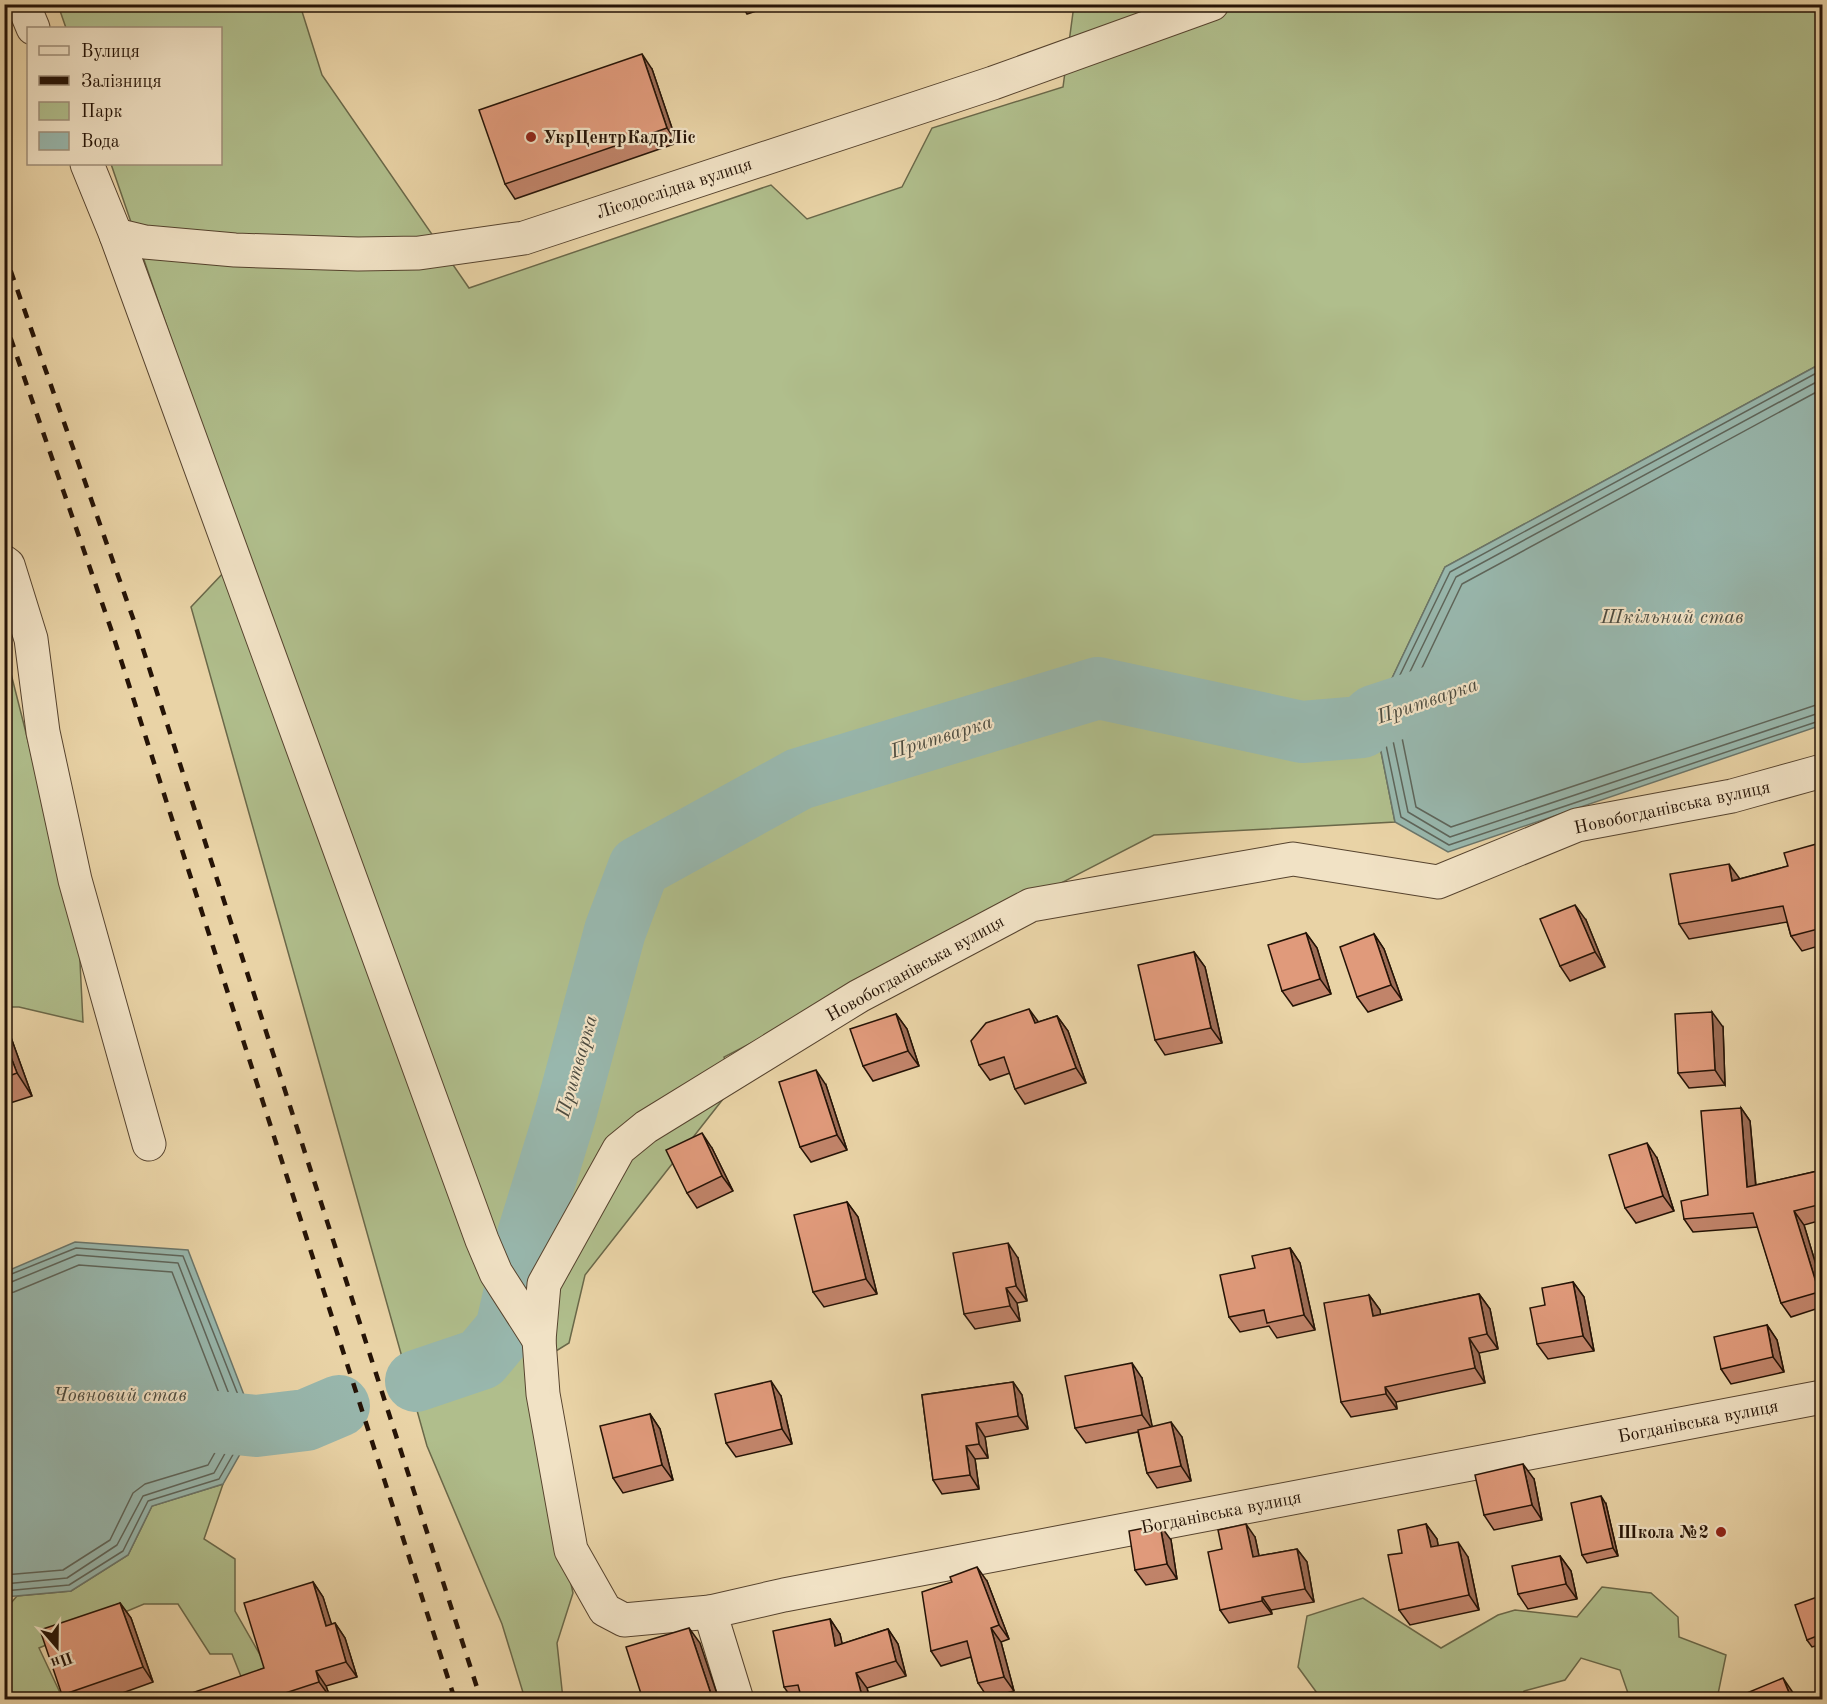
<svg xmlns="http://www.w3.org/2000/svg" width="1827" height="1704" font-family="'Old Standard TT',serif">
<rect width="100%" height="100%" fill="#e9d3a6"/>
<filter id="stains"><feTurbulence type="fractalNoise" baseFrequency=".00333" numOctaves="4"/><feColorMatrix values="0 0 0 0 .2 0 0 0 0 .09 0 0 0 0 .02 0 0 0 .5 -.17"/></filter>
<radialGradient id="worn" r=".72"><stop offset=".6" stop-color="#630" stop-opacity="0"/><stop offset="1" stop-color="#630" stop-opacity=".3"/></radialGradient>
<g fill="#b0be8c" stroke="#6a6849" stroke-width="1.5">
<path d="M58 5H300L322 75 469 288 771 185 807 219 902 187 932 128 1063 87 1074 5H1822V363L1445 567 1374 716 1395 822 1154 835 724 1057 734 1085 585 1275 569 1343 525 1370 573 1593 557 1643 563 1699H525L502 1624 427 1446 191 607 244 551 111 164H220V28H66Z"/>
<path d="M4 646 79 942 83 1022 19 1007H5Z"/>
<path d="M223 1484 204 1539 235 1559V1611L267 1667 250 1699 232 1654H210L178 1604H144L39 1648 63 1699H5L4 1611 17 1596 71 1591 128 1555 152 1506Z"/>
<path d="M1602 1587 1651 1593 1678 1617 1679 1637 1726 1655 1717 1699H1630L1620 1670 1581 1658 1565 1680 1524 1691 1522 1700H1430L1405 1694 1341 1696 1317 1693 1298 1667 1307 1616 1363 1598 1441 1648 1498 1615 1515 1610 1577 1617Z"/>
</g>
<g fill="#98b7ad" stroke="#6a756a" stroke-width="1.5">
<path d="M1822 363V725L1448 852 1395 822 1374 716 1445 567Z"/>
<path d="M75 1242 188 1250 256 1426 223 1484 152 1506 128 1555 71 1591 5 1597V1272Z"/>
</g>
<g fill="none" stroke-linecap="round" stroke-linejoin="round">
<g stroke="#5e655a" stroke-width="1.5">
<path d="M1822 370 1450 572 1380 716 1401 817 1449 845 1822 720"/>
<path d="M1822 379 1456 577 1388 717 1408 812 1450 837 1822 712"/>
<path d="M1822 389 1462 584 1398 718 1416 807 1451 827 1822 703"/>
<path d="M4 1277 76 1248 183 1256 250 1425 219 1479 148 1501 123 1551 69 1585 4 1591"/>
<path d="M4 1285 77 1255 178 1263 241 1425 214 1473 143 1496 117 1545 67 1578 4 1584"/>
<path d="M4 1294 14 1292 79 1265 172 1272 231 1424 208 1465 145 1484 133 1493 110 1540 63 1570 4 1575"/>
</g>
<g stroke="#98b7ad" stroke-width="62">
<path d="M416 1381 481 1359 506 1329 528 1235 566 1112 615 931 639 867 799 779 1098 688 1302 732 1362 727 1374 716 1453 690"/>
<path d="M4 1409 26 1403 256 1426 306 1420 339 1406"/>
</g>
<g stroke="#56432e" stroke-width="35">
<g id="street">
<path d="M23 4 33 28"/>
<path d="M87 164 116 235 482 1240 496 1273 539 1340"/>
<path d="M116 235 145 242 235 250 358 254 419 253 524 238 993 83 1212 4"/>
<path d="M4 562 8 565 31 639 43 732 75 880 149 1144"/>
<path d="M710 1612 624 1620 605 1610 571 1550 543 1394 539 1340 544 1284 619 1149 646 1127 859 996 1031 905 1293 859 1438 882 1577 825 1732 796 1822 771"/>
<path d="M737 1700 710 1612 784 1595 1822 1397"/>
</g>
</g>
<use href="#street" stroke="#f1e2c5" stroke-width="33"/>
<g stroke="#251306" stroke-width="4.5" stroke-dasharray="10 10" stroke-linecap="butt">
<path d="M4 252 134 621 481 1700"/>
<path d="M4 319 111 629 455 1700"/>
</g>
</g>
<g fill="#c1846a" stroke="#251306" stroke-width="1.5">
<path d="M741 4H778L747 14Z"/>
<path d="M652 69 677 143 515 199 505 184Z"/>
<path d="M1822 846V945L1802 951 1791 936 1787 922 1689 939 1679 924 1740 879 1788 866Z"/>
<path d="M1586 920 1605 967 1570 981 1560 966Z"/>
<path d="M1306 933 1317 948 1331 994 1293 1006 1282 991Z"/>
<path d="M1374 934 1384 949 1402 1000 1368 1012 1357 997Z"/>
<path d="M1194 952 1205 967 1222 1043 1165 1055 1155 1040Z"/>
<path d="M896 1014 907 1029 919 1066 873 1081 863 1066Z"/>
<path d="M1057 1016 1068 1031 1086 1083 1025 1104 1015 1089 1010 1073 990 1080 979 1065 1039 1022Z"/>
<path d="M4 1018 32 1096 4 1105Z"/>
<path d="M1723 1027 1725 1085 1689 1088 1678 1073Z"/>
<path d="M826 1085 847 1150 811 1162 800 1147Z"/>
<path d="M1741 1108 1750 1121 1756 1185 1822 1170V1220L1804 1225 1822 1285V1307L1791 1317 1781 1303 1758 1227 1693 1232 1684 1219 1708 1195Z"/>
<path d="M712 1148 733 1191 697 1208 687 1193Z"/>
<path d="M1657 1158 1674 1211 1636 1223 1625 1208Z"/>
<path d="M847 1202 858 1217 877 1294 824 1307 813 1292Z"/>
<path d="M1290 1248 1300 1263 1315 1330 1277 1338 1269 1326 1240 1332 1229 1317 1255 1268Z"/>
<path d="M1018 1258 1027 1301 1017 1303 1020 1321 975 1329 964 1314Z"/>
<path d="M1573 1282 1584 1297 1594 1351 1548 1359 1537 1344 1545 1305Z"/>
<path d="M1479 1294 1490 1309 1498 1349 1479 1353 1485 1383 1396 1402 1397 1409 1351 1417 1341 1402 1369 1295 1380 1310V1315Z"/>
<path d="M1767 1325 1777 1340 1784 1372 1731 1384 1721 1369Z"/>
<path d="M1142 1378 1152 1427 1182 1437 1191 1481 1157 1488 1147 1473 1138 1432 1086 1443 1075 1428Z"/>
<path d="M1013 1382 1022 1395 1028 1429 985 1437 988 1458 975 1459 979 1489 942 1494 933 1480 922 1395Z"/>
<path d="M781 1396 792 1444 736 1457 726 1443Z"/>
<path d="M650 1414 660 1429 673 1480 623 1493 613 1478Z"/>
<path d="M1534 1479 1542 1520 1494 1530 1484 1515Z"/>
<path d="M1606 1504 1618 1556 1587 1563 1582 1555Z"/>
<path d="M1426 1524 1437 1539 1438 1546 1468 1557 1479 1610 1410 1625 1399 1610 1402 1553Z"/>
<path d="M1255 1537 1259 1556 1297 1549 1307 1562 1314 1602 1271 1610 1272 1614 1229 1623 1220 1610 1222 1549Z"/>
<path d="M1171 1540 1177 1579 1146 1585 1135 1570Z"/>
<path d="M1560 1556 1571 1571 1577 1599 1528 1609 1518 1594Z"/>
<path d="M987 1581 1009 1639 1001 1642 1014 1691 988 1698 978 1683 971 1657 941 1666 931 1651Z"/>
<path d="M313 1582 323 1597 331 1624 335 1623 345 1638 357 1677 326 1686 330 1697 323 1700H195L264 1668Z"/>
<path d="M1820 1596 1822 1599V1644L1812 1647 1807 1640Z"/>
<path d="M120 1603 131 1618 153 1682 103 1700H66L62 1695Z"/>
<path d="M830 1619 840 1634 842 1644 888 1629 898 1644 906 1676 867 1688 870 1700H793L784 1687Z"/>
</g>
<g fill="#9d6c56" stroke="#251306" stroke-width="1.5">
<path d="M642 54 652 69 677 143 667 128Z"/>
<path d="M1729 864 1740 879 1732 881Z"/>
<path d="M1575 905 1586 920 1605 967 1595 952Z"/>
<path d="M1306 933 1317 948 1331 994 1320 979Z"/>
<path d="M1374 934 1384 949 1402 1000 1391 985Z"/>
<path d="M1194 952 1205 967 1222 1043 1211 1028Z"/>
<path d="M1029 1009 1040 1024 1035 1023Z"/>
<path d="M1712 1012 1723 1027 1725 1085 1715 1070Z"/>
<path d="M896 1014 907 1029 919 1066 908 1051Z"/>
<path d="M1057 1016 1068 1031 1086 1083 1076 1068Z"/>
<path d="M4 1018 32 1096 17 1073 4 1039Z"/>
<path d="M816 1070 826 1085 847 1150 837 1135Z"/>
<path d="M1741 1108 1750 1121 1757 1201 1747 1187Z"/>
<path d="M702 1133 712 1148 733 1191 722 1176Z"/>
<path d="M1647 1143 1657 1158 1674 1211 1663 1196Z"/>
<path d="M847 1202 858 1217 877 1294 866 1279Z"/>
<path d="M1794 1211 1804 1225 1822 1285V1296L1819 1292Z"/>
<path d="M1008 1243 1018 1258 1027 1301 1016 1286Z"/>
<path d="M1290 1248 1300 1263 1315 1330 1304 1315Z"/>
<path d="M1573 1282 1584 1297 1594 1351 1583 1336Z"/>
<path d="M1006 1288 1017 1303 1020 1321 1010 1306Z"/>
<path d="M1479 1294 1490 1309 1498 1349 1487 1334Z"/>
<path d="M1369 1295 1380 1310 1383 1331 1373 1316Z"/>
<path d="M1767 1325 1777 1340 1784 1372 1773 1357Z"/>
<path d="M1469 1338 1479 1353 1485 1383 1475 1368Z"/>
<path d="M1132 1363 1142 1378 1153 1430 1142 1415Z"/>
<path d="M771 1381 781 1396 792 1444 782 1429Z"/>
<path d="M1013 1382 1022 1395 1028 1429 1018 1416Z"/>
<path d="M1385 1387 1396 1402 1397 1409 1386 1394Z"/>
<path d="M650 1414 660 1429 673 1480 662 1465Z"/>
<path d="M1171 1422 1182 1437 1191 1481 1181 1466Z"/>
<path d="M976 1423 985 1437 988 1458 979 1444Z"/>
<path d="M966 1446 975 1459 979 1489 970 1475Z"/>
<path d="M1523 1464 1534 1479 1542 1520 1532 1505Z"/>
<path d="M1601 1496 1606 1504 1618 1556 1613 1548Z"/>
<path d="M1246 1524 1255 1537 1262 1570 1253 1557Z"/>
<path d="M1426 1524 1437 1539 1441 1562 1431 1547Z"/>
<path d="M1160 1525 1171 1540 1177 1579 1167 1564Z"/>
<path d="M1458 1542 1468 1557 1479 1610 1469 1595Z"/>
<path d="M1297 1549 1307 1562 1314 1602 1305 1589Z"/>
<path d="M1560 1556 1571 1571 1577 1599 1566 1584Z"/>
<path d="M977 1567 987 1581 1009 1639 999 1625Z"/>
<path d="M313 1582 323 1597 337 1641 326 1626Z"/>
<path d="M1262 1597 1271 1610 1272 1614 1262 1601Z"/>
<path d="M120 1603 131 1618 153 1682 143 1667Z"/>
<path d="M830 1619 840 1634 846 1661 835 1646Z"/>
<path d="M335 1623 345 1638 357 1677 346 1662Z"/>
<path d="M689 1628 700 1643 719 1700H713Z"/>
<path d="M991 1628 1001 1642 1014 1691 1004 1677Z"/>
<path d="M888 1629 898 1644 906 1676 896 1661Z"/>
<path d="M316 1671 326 1686 330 1697 319 1682Z"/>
<path d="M856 1673 867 1688 870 1700H863Z"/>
<path d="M1783 1678 1798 1700H1792Z"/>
</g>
<g fill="#e09a7b" stroke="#251306" stroke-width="1.5">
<path d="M642 54 667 128 505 184 479 110Z"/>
<path d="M1820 843 1822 850V928L1791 936 1783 906 1679 924 1670 874 1729 864 1732 881 1788 866 1784 853Z"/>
<path d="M1575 905 1595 952 1560 966 1540 919Z"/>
<path d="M1306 933 1320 979 1282 991 1268 945Z"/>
<path d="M1374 934 1391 985 1357 997 1340 947Z"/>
<path d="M1194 952 1211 1028 1155 1040 1138 965Z"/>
<path d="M1029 1009 1035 1023 1057 1016 1076 1068 1015 1089 1004 1057 979 1065 971 1041 986 1023Z"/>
<path d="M1712 1012 1715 1070 1678 1073 1675 1014Z"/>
<path d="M896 1014 908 1051 863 1066 850 1029Z"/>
<path d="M4 1039 17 1073 4 1078Z"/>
<path d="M816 1070 837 1135 800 1147 779 1082Z"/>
<path d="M1741 1108 1747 1187 1822 1170V1204L1794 1211 1819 1292 1781 1303 1753 1213 1684 1219 1681 1201 1708 1195 1701 1111Z"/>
<path d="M702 1133 722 1176 687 1193 666 1150Z"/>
<path d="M1647 1143 1663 1196 1625 1208 1609 1155Z"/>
<path d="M847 1202 866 1279 813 1292 794 1215Z"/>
<path d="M1008 1243 1016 1286 1006 1288 1010 1306 964 1314 953 1253Z"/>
<path d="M1290 1248 1304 1315 1267 1323 1264 1310 1229 1317 1220 1275 1255 1268 1252 1256Z"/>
<path d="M1573 1282 1583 1336 1537 1344 1530 1308 1545 1305 1542 1288Z"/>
<path d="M1479 1294 1487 1334 1469 1338 1475 1368 1385 1387 1386 1394 1341 1402 1324 1303 1369 1295 1373 1316Z"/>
<path d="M1767 1325 1773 1357 1721 1369 1714 1337Z"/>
<path d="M1132 1363 1142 1415 1075 1428 1065 1376Z"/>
<path d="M771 1381 782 1429 726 1443 715 1394Z"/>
<path d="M1013 1382 1018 1416 976 1423 979 1444 966 1446 970 1475 933 1480 922 1395Z"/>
<path d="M650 1414 662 1465 613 1478 600 1426Z"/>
<path d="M1171 1422 1181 1466 1147 1473 1138 1430Z"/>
<path d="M1523 1464 1532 1505 1484 1515 1475 1475Z"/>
<path d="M1601 1496 1613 1548 1582 1555 1571 1503Z"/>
<path d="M1246 1524 1253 1557 1297 1549 1305 1589 1262 1597V1601L1220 1610 1208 1552 1222 1549 1218 1530Z"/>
<path d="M1426 1524 1431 1547 1458 1542 1469 1595 1399 1610 1388 1555 1402 1553 1398 1530Z"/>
<path d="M1160 1525 1167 1564 1135 1570 1129 1531Z"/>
<path d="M1560 1556 1566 1584 1518 1594 1512 1566Z"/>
<path d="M977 1567 999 1625 991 1628 1004 1677 978 1683 967 1641 931 1651 922 1592 952 1582 950 1577Z"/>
<path d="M313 1582 326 1626 335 1623 346 1662 316 1671 319 1682 264 1700H195L192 1693 264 1668 244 1603Z"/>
<path d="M1820 1596 1822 1602V1634L1807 1640 1795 1605Z"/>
<path d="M120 1603 143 1667 62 1695 40 1630Z"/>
<path d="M830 1619 835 1646 888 1629 896 1661 856 1673 863 1700H802L798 1685 784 1687 773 1631Z"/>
<path d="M689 1628 713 1700H643L626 1647Z"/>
<path d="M1783 1678 1792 1700H1730Z"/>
<path d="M1316 1694V1700H1272Z"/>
</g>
<g fill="#8f2418" stroke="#f1e2c5" stroke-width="2">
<circle cx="531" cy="137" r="6"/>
<circle cx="1721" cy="1532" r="6"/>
</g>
<g text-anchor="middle" stroke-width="4.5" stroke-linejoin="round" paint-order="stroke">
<g font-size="18" font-weight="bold" fill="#251306" stroke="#f1e2c5" text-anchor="start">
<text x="543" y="143">УкрЦентрКадрЛіс</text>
<text x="1709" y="1538" text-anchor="end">Школа №2</text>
</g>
<g font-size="18" fill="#251306" stroke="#f1e2c5">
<text transform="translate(674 188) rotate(-18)" y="6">Лісодослідна вулиця</text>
<text transform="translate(1672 807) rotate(-12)" y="6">Новобогданівська вулиця</text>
<text transform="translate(915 968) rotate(-29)" y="6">Новобогданівська вулиця</text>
<text transform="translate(1698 1421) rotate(-11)" y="6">Богданівська вулиця</text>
<text transform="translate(1221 1512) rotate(-11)" y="6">Богданівська вулиця</text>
</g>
<g font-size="20" font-style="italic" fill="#4d4c40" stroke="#f1e2c5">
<text x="1672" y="623">Шкільний став</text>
<text transform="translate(1427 700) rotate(-19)" y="7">Притварка</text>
<text transform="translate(941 736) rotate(-17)" y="7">Притварка</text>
<text transform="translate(576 1066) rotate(-74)" y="7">Притварка</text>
<text x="120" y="1401">Човновий став</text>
</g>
</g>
<rect width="1827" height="1704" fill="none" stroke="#e9d3a6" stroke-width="24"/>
<rect x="6" y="6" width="1815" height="1692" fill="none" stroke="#251306" stroke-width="3"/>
<rect x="12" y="12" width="1803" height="1680" fill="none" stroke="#251306" stroke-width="1.5"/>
<rect x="27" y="27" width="195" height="138" fill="#f1e2c5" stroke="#9f8f79" stroke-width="1.5"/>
<rect x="39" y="46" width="30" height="9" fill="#f1e2c5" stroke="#9f8f79" stroke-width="1.5"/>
<text x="81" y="57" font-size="18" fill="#251306">Вулиця</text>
<rect x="39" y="76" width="30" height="9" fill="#251306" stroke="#9f8f79" stroke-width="1.5"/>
<text x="81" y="87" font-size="18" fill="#251306">Залізниця</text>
<rect x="39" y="102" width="30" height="18" fill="#b0be8c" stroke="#9f8f79" stroke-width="1.5"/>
<text x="81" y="117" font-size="18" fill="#251306">Парк</text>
<rect x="39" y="132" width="30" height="18" fill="#98b7ad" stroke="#9f8f79" stroke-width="1.5"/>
<text x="81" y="147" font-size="18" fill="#251306">Вода</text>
<g transform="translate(57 1647) rotate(160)" stroke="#f1e2c5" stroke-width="4.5" paint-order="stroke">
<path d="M0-4.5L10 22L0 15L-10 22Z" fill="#251306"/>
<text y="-9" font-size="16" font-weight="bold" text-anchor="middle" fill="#251306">Пн</text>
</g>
<rect width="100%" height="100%" filter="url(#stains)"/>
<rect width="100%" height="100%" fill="url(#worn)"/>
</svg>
